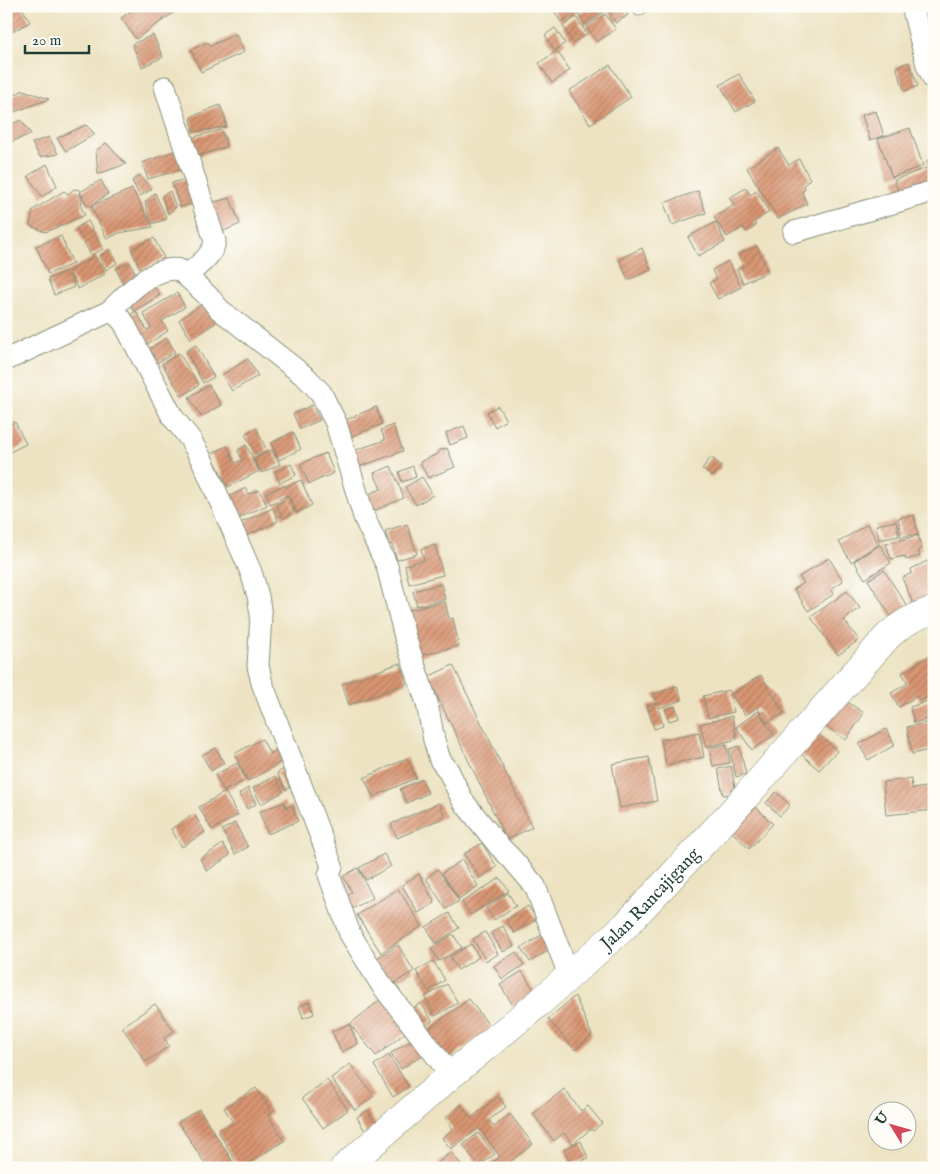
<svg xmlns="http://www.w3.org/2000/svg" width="940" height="1174" font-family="'IM FELL English',serif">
<defs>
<pattern id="building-hatch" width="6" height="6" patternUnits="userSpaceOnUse" patternTransform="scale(1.25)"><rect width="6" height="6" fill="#d99572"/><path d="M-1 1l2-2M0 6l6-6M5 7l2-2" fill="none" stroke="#af7b5e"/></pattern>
</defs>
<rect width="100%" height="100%" fill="#fdfcf7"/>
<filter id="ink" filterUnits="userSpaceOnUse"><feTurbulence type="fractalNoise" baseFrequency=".02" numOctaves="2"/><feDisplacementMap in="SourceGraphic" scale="10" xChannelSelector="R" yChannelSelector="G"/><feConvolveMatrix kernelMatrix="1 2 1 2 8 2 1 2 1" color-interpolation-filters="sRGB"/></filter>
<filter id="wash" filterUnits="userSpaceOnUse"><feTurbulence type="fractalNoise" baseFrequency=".0096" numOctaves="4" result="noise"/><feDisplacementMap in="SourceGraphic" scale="20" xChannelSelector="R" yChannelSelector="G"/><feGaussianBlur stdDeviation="1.12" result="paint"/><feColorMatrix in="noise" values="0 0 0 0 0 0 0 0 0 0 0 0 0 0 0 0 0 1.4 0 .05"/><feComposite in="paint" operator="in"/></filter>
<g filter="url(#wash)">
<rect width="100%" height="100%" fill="#ede3c2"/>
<g id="blocks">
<g fill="url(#building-hatch)">
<path d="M6 6H21L30 22 6 35Z"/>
<path d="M138 6H183L136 39 121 18Z"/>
<path d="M551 6H572L576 12 561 22Z"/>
<path d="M591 6H601L604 12 585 25 578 14Z"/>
<path d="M605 6H622L628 15 616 23Z"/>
<path d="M924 6H934V19L931 20Z"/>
<path d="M605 14 616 29 597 42 586 27Z"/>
<path d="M576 17 587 34 573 43 563 26Z"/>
<path d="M555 28 565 43 555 51 545 35Z"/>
<path d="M236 34 244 52 201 72 191 50 208 42 210 46Z"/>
<path d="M153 35 163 57 142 67 132 44Z"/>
<path d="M557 51 570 70 552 83 539 63Z"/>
<path d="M909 62 918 86 905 91 896 67Z"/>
<path d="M610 65 631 97 590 124 569 91Z"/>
<path d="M739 74 755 101 736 112 720 85Z"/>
<path d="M23 90 49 99 6 115V100Z"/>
<path d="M220 105 225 117 226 127 193 132 191 117Z"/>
<path d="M876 111 884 136 870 140 862 115Z"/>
<path d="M21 120 31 134 6 144V127Z"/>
<path d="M86 125 95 134 66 151 57 138Z"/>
<path d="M910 128 923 166 892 177 878 139Z"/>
<path d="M221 130 225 138 226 147 195 157 190 138Z"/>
<path d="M49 137 58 154 40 157 32 143Z"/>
<path d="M106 143 126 164 98 174 96 151Z"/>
<path d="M182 148 187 168 148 179 142 163Z"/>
<path d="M778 148 789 165 799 159 810 179 804 185 805 189 802 192 807 204 778 219 747 168Z"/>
<path d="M934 157V186L901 199 894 180 929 167 927 160Z"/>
<path d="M47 164 57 186 42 197 28 176Z"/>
<path d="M139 175 152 189 140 196 132 181Z"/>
<path d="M191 177 198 203 180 207 172 183Z"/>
<path d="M101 180 108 194 91 206 87 205 80 192 82 201 81 207 85 215 46 232 30 226 33 210 64 191 68 194 74 189 80 190V192Z"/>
<path d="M746 188 750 195 757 191 769 212 754 222 756 226 746 232 743 227 727 237 714 217 734 205 729 198Z"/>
<path d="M132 189 153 227 119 233 107 239 91 206Z"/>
<path d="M170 191 176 207 168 214 162 196Z"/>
<path d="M698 191 706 213 672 225 664 203Z"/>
<path d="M155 193 167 219 151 224 145 202Z"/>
<path d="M230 198 240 224 219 233 214 202Z"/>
<path d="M88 221 103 249 91 255 76 228Z"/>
<path d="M716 222 725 242 698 256 688 237Z"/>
<path d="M61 236 73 264 48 274 36 246Z"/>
<path d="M154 238 164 258 141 270 131 249Z"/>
<path d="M757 246 768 272 743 283 737 269 743 266 738 254Z"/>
<path d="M642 248 651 270 628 280 619 259Z"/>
<path d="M110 250 117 263 106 270 99 257Z"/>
<path d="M95 256 105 274 78 289 68 271Z"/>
<path d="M728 261 741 287 718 299 709 283 716 279 712 270Z"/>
<path d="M130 262 140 283 126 289 116 269Z"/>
<path d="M68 271 74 287 54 295 48 279Z"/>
<path d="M153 284 160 295 134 311 127 299Z"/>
<path d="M177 293 185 307 162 321 168 331 144 346 129 316 136 311 147 330 151 328 143 313Z"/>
<path d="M205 302 219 320 191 339 179 320Z"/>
<path d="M167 338 175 352 157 363 149 349Z"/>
<path d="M196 345 214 377 203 383 186 351Z"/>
<path d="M179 353 199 385 182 396 162 364Z"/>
<path d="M248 359 258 376 232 391 222 375Z"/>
<path d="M209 385 221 405 201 417 189 397Z"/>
<path d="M312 405 320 420 300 429 293 414Z"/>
<path d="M498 406 506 420 495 427 487 412Z"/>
<path d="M376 407 382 424 348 438 341 422Z"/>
<path d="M15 422 26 444 6 454V426Z"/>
<path d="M393 425 403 451 356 468 350 452 385 440 381 430Z"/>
<path d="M464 426 468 438 450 445 446 433Z"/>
<path d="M256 428 267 451 257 456 245 434Z"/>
<path d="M293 432 301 449 279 460 271 443Z"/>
<path d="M246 445 259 471 228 487 211 454 227 446 235 463 242 460 238 450Z"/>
<path d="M447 448 455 467 428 478 420 462 439 453 438 451Z"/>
<path d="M272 450 280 464 262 473 254 459Z"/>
<path d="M326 453 334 473 309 484 300 464Z"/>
<path d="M711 457 722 466 712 477 702 469Z"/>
<path d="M291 464 296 475 280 483 275 472Z"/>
<path d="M391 466 404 498 371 512 364 496 381 489 374 473Z"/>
<path d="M413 466 416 477 402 482 399 472Z"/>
<path d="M422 477 433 495 416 505 405 487Z"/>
<path d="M301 480 312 505 297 513 288 495 270 504 266 493 284 485 285 487Z"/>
<path d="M246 488 249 494 259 490 267 505 239 518 230 496Z"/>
<path d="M289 498 295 512 283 518 276 504Z"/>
<path d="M273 508 278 521 244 537 238 524Z"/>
<path d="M914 515 918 534 901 537 898 518Z"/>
<path d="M896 521 899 536 879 540 876 525Z"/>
<path d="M407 524 417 554 397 560 392 544 389 545 385 531Z"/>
<path d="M867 524 879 544 851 562 839 542Z"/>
<path d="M918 535 922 549 918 550 920 556 906 560 905 556 891 559 886 544Z"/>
<path d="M435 545 443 575 409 584 405 565 424 560 421 549Z"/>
<path d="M880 545 891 563 865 579 854 561Z"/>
<path d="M829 558 843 581 831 589 834 594 808 611 794 589 804 583 799 577Z"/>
<path d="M927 561 934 575V600L915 608 902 578 912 573 911 569Z"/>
<path d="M884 570 909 609 893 620 868 580Z"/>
<path d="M441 584 445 599 417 606 413 591Z"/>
<path d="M847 591 860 608 844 620 859 640 838 655 811 617Z"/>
<path d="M445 601 449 619 453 618 459 646 414 657 403 612Z"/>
<path d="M934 653V693L920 701 917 696 899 707 891 693 908 683 902 673Z"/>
<path d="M400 663 407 683 349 705 342 684Z"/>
<path d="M453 665 532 827 507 840 428 677Z"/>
<path d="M761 675 784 713 767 723 757 707 745 715 731 694Z"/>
<path d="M677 686 682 700 659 708 654 694Z"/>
<path d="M729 690 734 712 708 718 703 696Z"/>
<path d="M843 699 864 713 846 740 825 726Z"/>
<path d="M934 699V717L914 723 910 707Z"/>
<path d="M657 703 663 726 654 729 647 706Z"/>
<path d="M675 706 679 718 669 721 665 709Z"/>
<path d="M758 711 774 735 752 750 736 727Z"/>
<path d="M732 716 737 739 706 747 700 724Z"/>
<path d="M934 721V749L912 754 907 727Z"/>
<path d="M886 729 895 745 868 760 859 744Z"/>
<path d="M699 732 704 757 666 765 661 740Z"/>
<path d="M818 733 837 751 819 770 800 753Z"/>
<path d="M262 739 270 754 281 748 287 759 248 781 234 754Z"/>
<path d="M726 744 730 763 713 766 709 748Z"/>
<path d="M739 746 746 774 736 777 729 749Z"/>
<path d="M216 748 224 763 211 771 202 755Z"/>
<path d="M649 757 657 801 620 808 612 764Z"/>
<path d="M407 758 416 778 373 797 364 778Z"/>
<path d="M237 763 246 780 224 791 215 775Z"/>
<path d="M731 766 736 793 723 795 718 769Z"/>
<path d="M288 767 297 783 286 790 277 773Z"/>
<path d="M275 776 283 792 261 804 253 788Z"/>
<path d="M422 779 428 793 407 803 400 789Z"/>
<path d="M911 779 912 789 933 786 934 810 886 815 883 782Z"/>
<path d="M248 788 256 804 247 809 239 794Z"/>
<path d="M225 792 238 815 212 830 199 807Z"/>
<path d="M776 792 790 805 780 816 766 803Z"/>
<path d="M284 802 286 808 292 805 298 821 268 834 259 812Z"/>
<path d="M439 803 445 817 397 838 391 824Z"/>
<path d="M756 807 773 824 749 849 732 832Z"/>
<path d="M194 814 205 832 182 847 171 829Z"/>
<path d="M235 823 248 847 235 854 222 830Z"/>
<path d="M482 843 497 867 480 878 464 854Z"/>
<path d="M223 844 230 855 207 871 200 859Z"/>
<path d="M384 854 391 866 366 880 359 868Z"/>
<path d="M462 860 478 886 459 899 442 873Z"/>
<path d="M358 868 373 898 346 912 339 899 352 892 343 876Z"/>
<path d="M438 869 459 901 446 909 426 878Z"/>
<path d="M419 874 435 903 418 913 402 885Z"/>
<path d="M500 878 509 891 470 915 462 902Z"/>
<path d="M398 889 422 926 381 953 357 915Z"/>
<path d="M508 893 516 906 494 920 486 908Z"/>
<path d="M528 906 537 919 514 933 506 920Z"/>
<path d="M449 913 459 928 436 943 426 927Z"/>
<path d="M503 926 514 946 503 952 491 933Z"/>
<path d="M485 932 498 954 486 961 473 939Z"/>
<path d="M453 934 462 948 439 961 431 948Z"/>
<path d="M543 934 552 948 530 962 521 948Z"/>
<path d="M471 944 479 957 458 970 450 957Z"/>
<path d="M398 945 414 971 390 986 374 960Z"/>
<path d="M516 952 524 965 502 979 494 966Z"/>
<path d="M433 961 445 980 428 991 416 971Z"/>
<path d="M522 971 536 993 514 1007 500 985Z"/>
<path d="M447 984 458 1003 435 1016 425 997Z"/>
<path d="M385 996 410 1029 376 1056 350 1024Z"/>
<path d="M575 996 592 1035 575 1050 548 1019Z"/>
<path d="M469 999 491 1028 448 1060 426 1031Z"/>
<path d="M310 1002 314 1014 303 1018 299 1006Z"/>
<path d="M421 1003 432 1021 418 1030 407 1012Z"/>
<path d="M155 1004 174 1031 164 1038 169 1046 146 1062 122 1027Z"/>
<path d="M349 1024 358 1044 341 1052 332 1031Z"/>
<path d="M419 1036 429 1051 401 1069 391 1053Z"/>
<path d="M389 1055 409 1087 393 1097 374 1065Z"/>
<path d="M350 1064 374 1096 355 1110 331 1078Z"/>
<path d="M327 1080 348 1110 323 1128 302 1098Z"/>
<path d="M256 1088 272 1113 268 1115 284 1141 240 1168 218 1131 233 1122 224 1108Z"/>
<path d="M564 1089 581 1111 588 1106 602 1123 593 1131 591 1129 573 1144 564 1133 554 1141 533 1114Z"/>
<path d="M498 1097 506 1107 489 1120 494 1127 510 1114 533 1144 506 1165 509 1168H486L500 1157 479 1128 451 1149 442 1138 453 1129 445 1118 461 1105 471 1118Z"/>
<path d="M199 1109 237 1168H208L178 1122Z"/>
<path d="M367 1110 377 1126 366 1133 357 1117Z"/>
<path d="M478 1133 495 1154 479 1166 463 1145Z"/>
<path d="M581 1141 588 1158 571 1165 564 1149Z"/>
<path d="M451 1152 464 1168H432Z"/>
</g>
</g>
</g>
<g filter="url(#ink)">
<use href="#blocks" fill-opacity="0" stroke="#86907b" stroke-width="1"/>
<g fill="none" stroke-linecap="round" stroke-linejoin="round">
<g stroke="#86907b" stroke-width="13">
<path id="lane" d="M639 10 643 6"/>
</g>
<g stroke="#86907b" stroke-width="23">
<g id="street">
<path d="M912 6 927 65 934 80"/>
<path d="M165 87 215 241C213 256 197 266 186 276"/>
<path d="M794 232 934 191"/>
<path d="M110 311C125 295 155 264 180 270L210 298 219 309 307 378 321 393 336 423 364 517 387 566 405 637 427 703 434 740 440 760 448 770 463 801 499 846 511 858 535 886 569 975"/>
<path d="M6 360 110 311 118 316 124 323 172 416 190 439 203 462 251 572 258 596 261 615 258 666 262 683 332 866 329 875 350 934 381 984 451 1075"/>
</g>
</g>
<g stroke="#86907b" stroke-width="29">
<g id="secondary">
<path id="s1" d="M344 1168 451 1075 540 1002 625 926 730 814 888 636C902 623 915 616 934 610"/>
</g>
</g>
<use href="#lane" stroke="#fff" stroke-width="11"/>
<use href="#street" stroke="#fff" stroke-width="21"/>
<use href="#secondary" stroke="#fff" stroke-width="28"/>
</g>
</g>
<g text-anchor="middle" stroke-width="4" stroke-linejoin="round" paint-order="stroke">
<g font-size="18" fill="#1f3d34" stroke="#fdfcf7">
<text dy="6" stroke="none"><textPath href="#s1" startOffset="408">Jalan Rancajigang</textPath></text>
</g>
</g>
<rect width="940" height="1174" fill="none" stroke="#fdfcf7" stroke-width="25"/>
<g transform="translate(892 1126) rotate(307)"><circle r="24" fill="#fdfcf7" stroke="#a4b0a9"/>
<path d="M0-4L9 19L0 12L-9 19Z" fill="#d1495b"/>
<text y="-8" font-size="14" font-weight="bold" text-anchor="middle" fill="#1f3d34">U</text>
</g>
<path d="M25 45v8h64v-8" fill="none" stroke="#1f3d34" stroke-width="2.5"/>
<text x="32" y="45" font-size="15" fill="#1f3d34" stroke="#fdfcf7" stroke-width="4" paint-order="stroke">20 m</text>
</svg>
